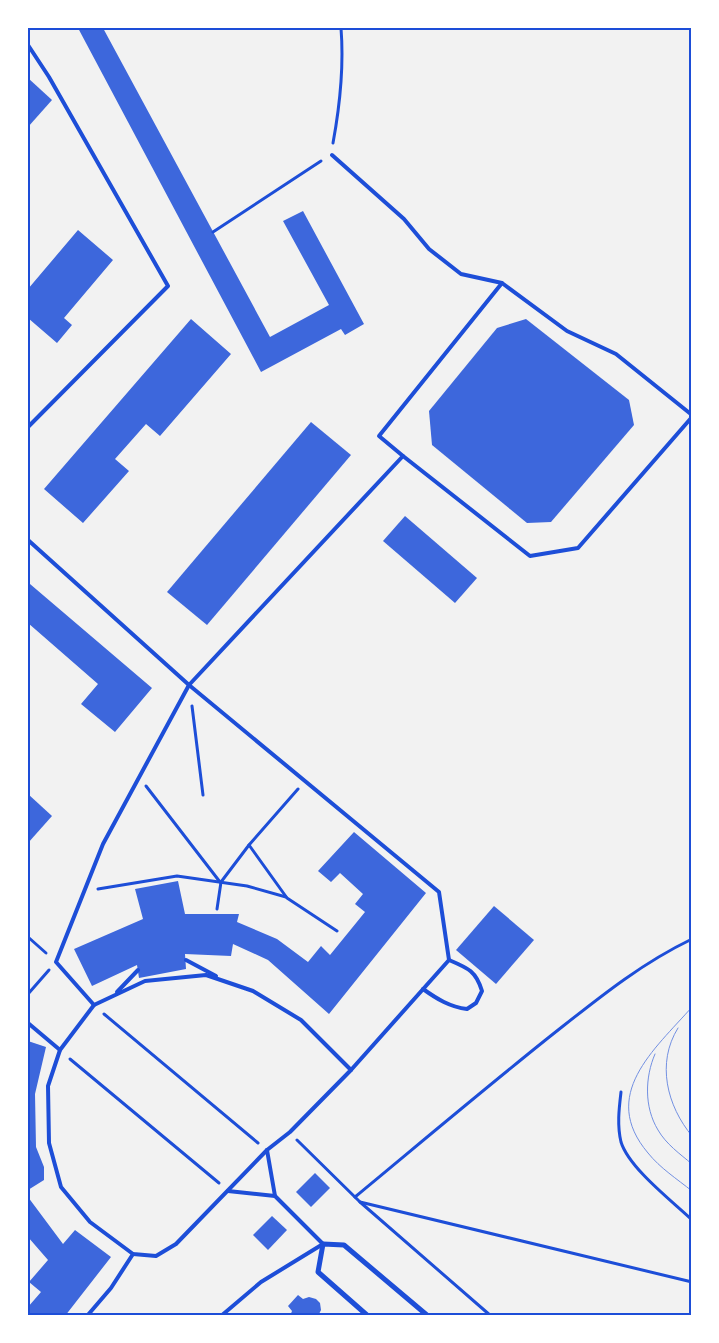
<svg xmlns="http://www.w3.org/2000/svg" width="719" height="1343" font-family="'IBM Plex Sans',sans-serif">
<rect width="100%" height="100%" fill="#f2f2f2"/>
<g fill="#3d67dc">
<path d="M78 28H103L270 337 329 305 283 221 303 211 364 324 345 335 341 329 261 372Z"/>
<path d="M28 78 52 100 28 127Z"/>
<path d="M78 230 113 260 64 318 72 325 57 343 28 318V289Z"/>
<path d="M191 319 231 354 160 436 146 424 115 459 129 471 83 523 44 489Z"/>
<path d="M526 319 629 400 634 425 551 522 527 523 432 445 429 411 497 328Z"/>
<path d="M311 422 351 455 207 625 167 592Z"/>
<path d="M405 516 477 578 455 603 383 541Z"/>
<path d="M30 584 152 688 115 732 81 704 98 684 28 623V587Z"/>
<path d="M28 794 52 816 28 843Z"/>
<path d="M354 832 426 893 329 1014 268 960 233 944 231 956 185 954 186 969 139 978 137 965 92 986 74 949 143 919 135 889 178 881 185 914H239L237 922 277 939 308 962 321 946 330 955 365 912 355 904 363 894 340 873 331 882 318 871Z"/>
<path d="M494 906 534 940 496 984 456 950Z"/>
<path d="M28 1041 46 1047 35 1094 36 1147 44 1167V1180L28 1190Z"/>
<path d="M315 1173 330 1188 311 1207 296 1192Z"/>
<path d="M28 1197 63 1244 75 1230 111 1257 65 1316H28V1307L41 1292 29 1282 48 1260 28 1237Z"/>
<path d="M272 1216 287 1230 268 1250 253 1235Z"/>
<path d="M298 1295 303 1299 309 1297 316 1299 320 1303 321 1310 319 1314 320 1316H290L292 1311 288 1306Z"/>
</g>
<g fill="none" stroke-linecap="round" stroke-linejoin="round">
<g stroke="#1d4ed8" stroke-width="3">
<path d="M333 143C340 105 344 66 341 28"/>
<path d="M213 232 321 161"/>
<path d="M192 706 203 795"/>
<path d="M146 786 220 882"/>
<path d="M298 789 249 845 287 898 337 931"/>
<path d="M98 889 177 876 247 886 286 897"/>
<path d="M217 909 221 882 249 845"/>
<path d="M28 937 46 953"/>
<path d="M28 994 49 970"/>
<path d="M104 1014 258 1143"/>
<path d="M70 1059 219 1183"/>
<path d="M621 1092C619 1109 617 1125 621 1142 629 1168 672 1201 692 1220"/>
<path d="M297 1140 360 1202 491 1316"/>
<path d="M355 1197C419 1144 483 1090 548 1038 595 1001 638 965 692 939"/>
<path d="M360 1202 692 1282"/>
</g>
<g stroke="#1d4ed8" stroke-width="4">
<path d="M28 45 49 77 168 286 28 427"/>
<path d="M332 155 404 219 429 249 461 274 502 283 567 331 616 354 692 415"/>
<path d="M403 456 379 436 502 283"/>
<path d="M28 540 189 685 439 892 449 960 351 1070"/>
<path d="M186 960 216 976"/>
<path d="M206 975 253 991 301 1020 351 1070 290 1132 267 1150 176 1244 156 1256 133 1254 90 1222 61 1187 49 1143 48 1086 60 1050 94 1005 145 981Z"/>
<path d="M423 989C437 999 450 1007 467 1009L476 1003 482 991C476 971 468 968 449 960"/>
<path d="M117 992 138 970"/>
<path d="M94 1005 56 962 103 844 189 685 403 456 530 556 578 548 692 417"/>
<path d="M28 1023 60 1050"/>
<path d="M228 1191 275 1196"/>
<path d="M87 1316 111 1288 133 1254"/>
<path d="M221 1316 261 1282 323 1244 275 1196 267 1150"/>
</g>
<path stroke="#1d4ed8" stroke-width="5" d="M368 1316 318 1272 323 1244 344 1245 428 1316"/>
<g stroke="#7290e2" stroke-width="1">
<path d="M692 1007C654 1050 599 1095 648 1153 660 1168 677 1179 692 1191"/>
<path d="M678 1028C656 1063 667 1106 692 1136"/>
<path d="M655 1054C645 1077 644 1107 658 1130 666 1144 680 1154 692 1164"/>
</g>
</g>
<rect width="719" height="1343" fill="none" stroke="#ffffff" stroke-width="58"/>
<rect x="29" y="29" width="661" height="1285" fill="none" stroke="#1d4ed8" stroke-width="2"/>
</svg>
